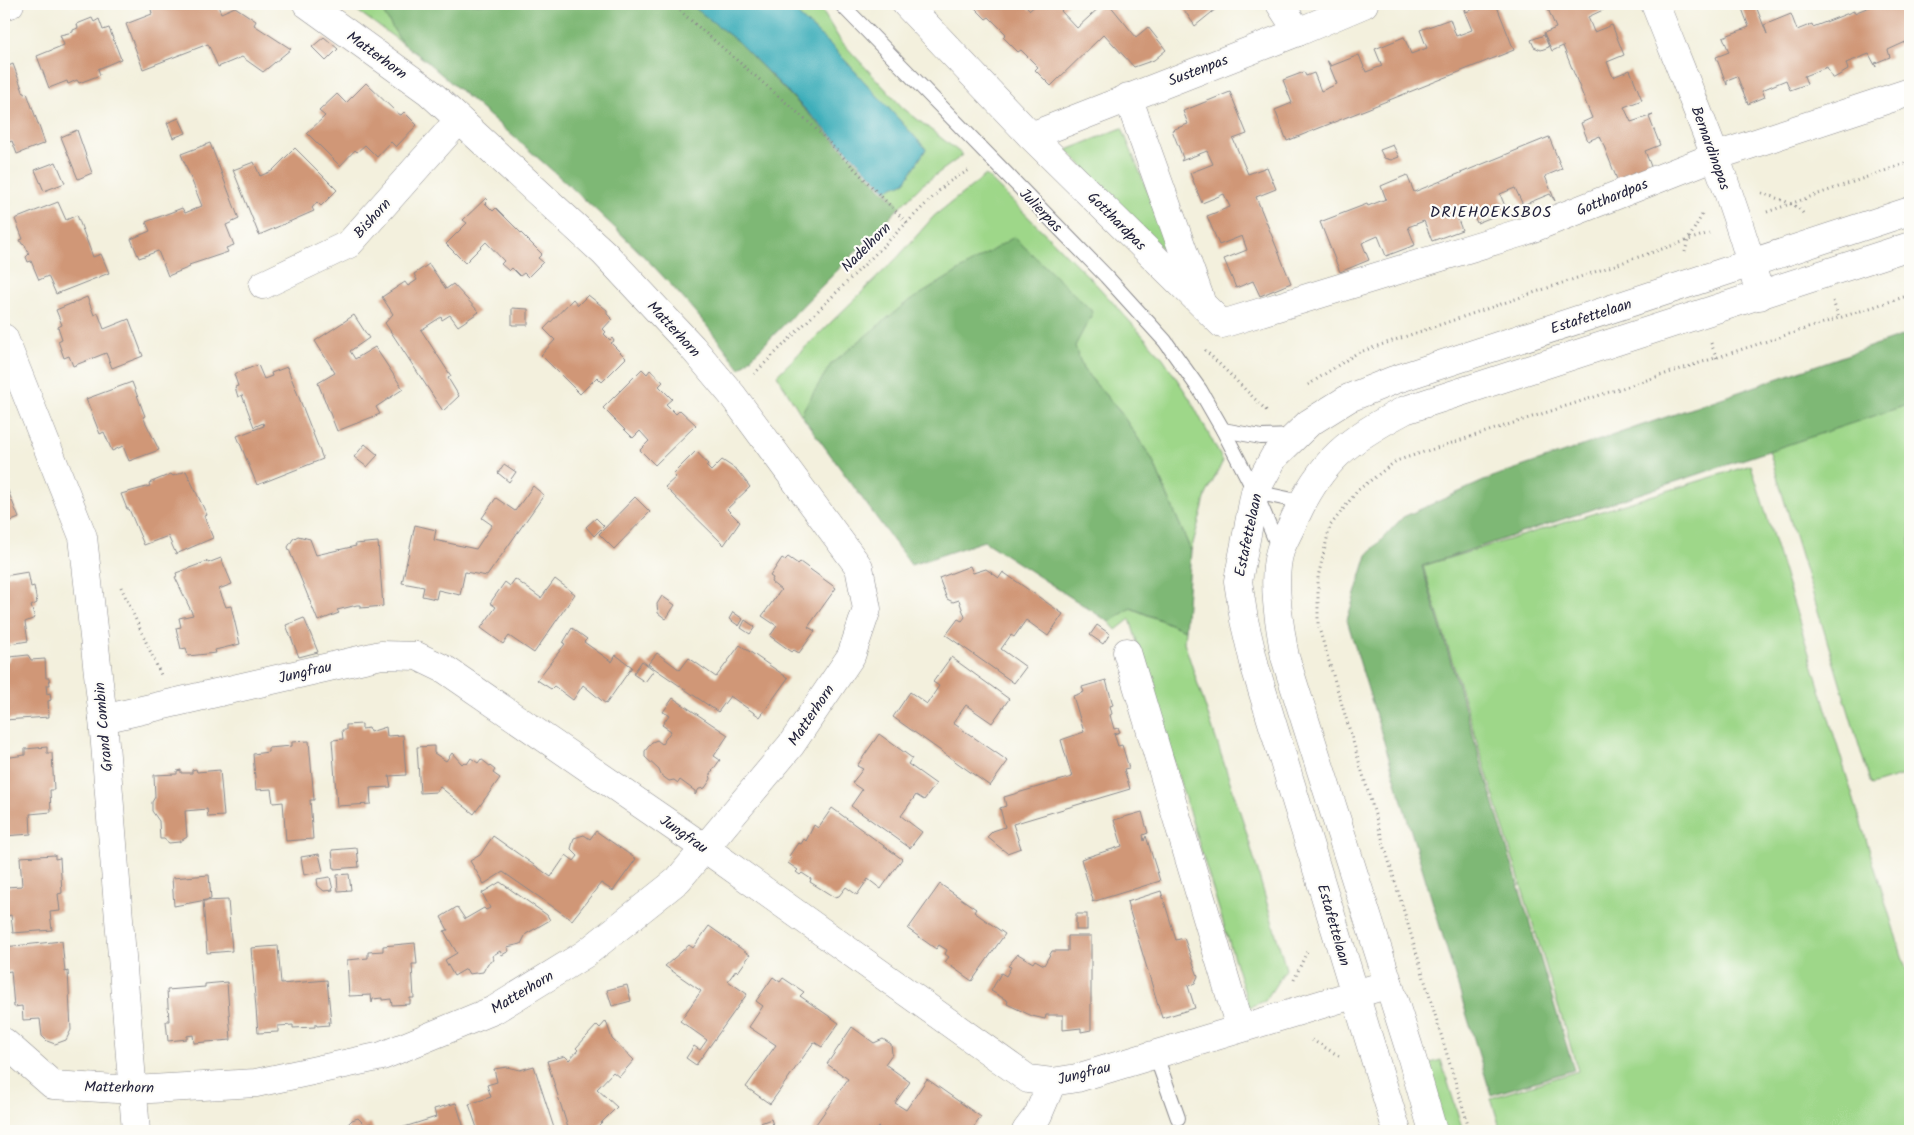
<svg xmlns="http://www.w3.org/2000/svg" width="1914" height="1135" font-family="Kalam,sans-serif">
<rect width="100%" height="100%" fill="#fdfcf7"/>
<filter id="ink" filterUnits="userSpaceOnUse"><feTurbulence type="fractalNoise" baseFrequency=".02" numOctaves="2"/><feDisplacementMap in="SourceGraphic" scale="10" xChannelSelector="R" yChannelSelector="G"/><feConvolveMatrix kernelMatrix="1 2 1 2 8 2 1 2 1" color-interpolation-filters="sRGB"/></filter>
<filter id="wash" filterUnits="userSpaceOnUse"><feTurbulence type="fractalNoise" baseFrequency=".0096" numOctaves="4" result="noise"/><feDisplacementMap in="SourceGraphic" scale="20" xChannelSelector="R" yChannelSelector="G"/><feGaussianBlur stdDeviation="1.12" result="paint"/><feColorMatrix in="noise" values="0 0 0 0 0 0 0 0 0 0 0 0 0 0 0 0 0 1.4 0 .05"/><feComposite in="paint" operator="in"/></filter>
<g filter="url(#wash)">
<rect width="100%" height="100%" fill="#f3f0dd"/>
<g fill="#9ed789" stroke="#607c62">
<path d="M348 4H378L402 43Z"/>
<path d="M786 4H818L840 40 903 108 963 155 922 185 900 207 886 190 905 182 926 149 831 45Z"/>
<path d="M1122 128 1177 264 1067 150Z"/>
<path d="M986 175 1096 284 1163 358 1190 399 1223 461 1206 495 1191 551 1152 459 1121 413 1083 369 1074 346 803 410 802 416 777 375 898 257 934 216Z"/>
<path d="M1910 403V773L1871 785 1768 447Z"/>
<path d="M1751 465 1906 969 1910 968V1131H1501L1491 1098 1578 1071 1423 566Z"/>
<path d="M1130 608 1185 630 1184 642 1244 824 1286 969 1265 1001 1249 1007 1130 619 1116 630 1109 622Z"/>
<path d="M1441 1060 1463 1131H1444L1424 1065Z"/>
</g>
<g fill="#7eb875" stroke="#506d58">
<path d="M378 4H690L737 41 900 207 740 369C654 249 535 157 425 60L402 43Z"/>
<path d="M1014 237 1093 312 1075 346 1083 369 1121 413 1152 459 1191 551 1185 630 1131 608 1109 622 984 541 911 565 802 416 803 410 831 364 906 303Z"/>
<path d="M1910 333V404L1422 566 1574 1070 1491 1095 1347 620 1367 555 1403 517 1495 476Z"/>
</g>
<path fill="#3eaeba" stroke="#30687a" d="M690 4H786L831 45 926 149 905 182 886 190 737 41Z"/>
<g id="blocks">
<g fill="#d09777">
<path d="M150 4H217L221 13 235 7 256 21 254 25 291 49 263 72 242 57 218 67 208 44 143 69 126 24 152 14Z"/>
<path d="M971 4H1024L1030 10 1037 4H1068L1061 11 1077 28 1103 4H1109L1136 37 1148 27 1166 50 1154 60 1134 67 1104 34 1051 86 1035 70 1038 67 1021 50 1018 52 1003 37 1006 34 989 17 986 19Z"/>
<path d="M1180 4H1222L1195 26Z"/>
<path d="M1486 4H1496L1514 50 1287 141 1275 110 1292 103 1283 80 1304 72 1306 76 1314 73 1321 91 1337 84 1327 60 1331 66 1359 55 1366 72 1382 66 1375 49 1404 37 1411 54 1427 48 1420 30 1450 19 1456 36 1472 30 1463 8 1465 7 1466 12Z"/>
<path d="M1546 4H1603L1605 9 1588 17 1594 32 1612 25 1624 55 1607 62 1613 77 1630 70 1642 100 1624 107 1631 122 1653 115 1649 117 1660 145 1645 151 1652 169 1618 182 1600 136 1588 141 1581 123 1592 118 1563 46 1552 51 1544 33 1556 28Z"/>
<path d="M1745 4H1755L1767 34 1764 25 1791 14 1797 30 1812 24 1813 27 1854 11V13L1872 6 1871 4H1910V40L1888 50 1890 57 1875 63 1876 67 1869 54 1846 63 1848 70 1834 78H1832L1827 67 1804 76 1807 84 1790 90 1786 80 1762 90 1765 97 1748 104 1737 76 1727 80V85L1716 57 1729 52 1723 37 1749 27 1741 6Z"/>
<path d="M92 18 94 22 99 19 103 30 109 28 121 59 98 69 100 75 79 83 77 80 68 84 67 81 49 88 37 56 64 45 60 35 73 32V30L78 28 77 24Z"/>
<path d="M1544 35 1549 47 1541 50 1534 47 1531 40Z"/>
<path d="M324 37 338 49 326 61 312 47Z"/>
<path d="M13 64 24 94 27 93 45 143 17 154 12 141 4 144V68Z"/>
<path d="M366 83 397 113 401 115 404 112 417 125 396 147 391 142 377 157 365 145 357 152 355 150 340 166 307 133 325 116 319 111 337 94 346 103Z"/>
<path d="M1230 92 1247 134 1233 139 1248 174 1267 167 1276 189 1256 197 1291 283 1260 296 1253 281 1236 288 1224 259 1247 250 1242 236 1219 245 1207 216 1230 207 1224 194 1202 203 1190 173 1213 164 1207 151 1181 161 1183 158 1172 130 1188 124 1183 111Z"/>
<path d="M179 118 186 133 173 138 167 123Z"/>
<path d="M77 130 92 173 78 179 61 137Z"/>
<path d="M1549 137 1562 169 1545 176 1555 201 1550 194 1523 205 1515 188 1500 194 1507 211 1477 223 1470 206 1455 212 1462 230 1432 241 1424 221 1408 227 1415 245 1386 256 1378 236 1362 243 1369 260 1340 272 1320 222 1367 204 1368 206 1386 199 1381 186 1407 175 1414 192Z"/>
<path d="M210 143 239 219 226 225 234 245 226 248 228 252 189 265 190 267 168 276 158 251 139 258 131 239 150 231 146 222 182 208 185 213 202 206 181 154Z"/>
<path d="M1393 145 1399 157 1391 160 1384 158 1380 150Z"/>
<path d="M295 148 337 190 321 206 317 202 312 208 314 211 259 235 233 170 254 162 260 176 272 171Z"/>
<path d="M56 162 65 183 44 191 35 170Z"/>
<path d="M486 198 488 200 485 203 493 211 496 208 542 254 538 258 543 262 528 277 524 273 520 276 512 268 509 271 501 264 504 261 486 242 465 263 446 244 467 223 463 220Z"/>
<path d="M58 202 66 220 77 215 93 257 101 254 109 273 56 294 48 276 39 280 31 261 28 262 26 257 29 254 25 245 22 244 20 240 23 239 15 219Z"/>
<path d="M429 264 446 289 453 284 479 312 458 326 450 315 442 320 441 317 421 330 451 376 448 378 459 396 443 411 385 323 393 314 382 297 405 282 408 286 417 280 414 274Z"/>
<path d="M588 295 607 310V314L612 319 603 329 606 332 604 334 610 340 612 338 614 341 611 343 626 358 602 382 597 377 580 394 541 355 555 340 544 329 573 299 578 305Z"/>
<path d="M87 297 94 315 98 313 104 329 129 319 143 356 112 368 106 353 73 366 69 356 64 358 58 341 62 339 58 327 62 325 56 310Z"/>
<path d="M512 308 528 309V325H512Z"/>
<path d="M354 315 369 338 350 351 355 359 375 347 403 389 376 407 380 414 337 431 318 383 335 373 315 341Z"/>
<path d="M258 365 264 379 272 376 271 373 287 367 323 459 257 485 237 436 264 426 263 423 254 427 242 395 238 397 235 387 238 386 234 374Z"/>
<path d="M642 369 647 374 650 370 663 382 659 386 672 399 666 404 676 414 680 410 696 425 655 465 640 450 649 441 640 431 633 438 603 408Z"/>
<path d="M132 382 145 416 143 417 159 450 129 461 123 446 112 451 104 432 100 434 86 399Z"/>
<path d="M365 444 378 455 367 467 354 457Z"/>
<path d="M696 451 708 464 706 466 711 471 722 460 737 470 750 487 727 509 740 522 724 545 665 487 676 477 673 474Z"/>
<path d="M504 464 516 472 509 482 498 473Z"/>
<path d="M186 471 207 515 204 516 213 538 176 554 168 536 144 545 129 509H127L121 494 150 486 149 483 171 474 173 476Z"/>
<path d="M4 481 19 518 4 524Z"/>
<path d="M533 486 544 495 487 576 465 572 460 595 438 590 436 599 422 596 424 587 402 583 415 525 436 530 434 540 476 549 492 525 482 518 496 498 515 511Z"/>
<path d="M635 497 650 512 614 549 599 534Z"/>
<path d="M596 518 604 526 594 536 586 527Z"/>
<path d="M298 536 310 539 316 555 356 546 355 544 378 542 383 606 361 608V605H357L337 610 339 613 318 621 288 547 293 539Z"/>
<path d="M788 557 798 564 800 562 836 588 808 627 815 631 799 653 794 650 792 652 770 636 777 626 762 616 781 590 771 582 773 578 770 576 782 558 785 560Z"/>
<path d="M221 558 232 584 219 589 226 607 231 606 240 644 215 650 216 653 188 656 186 648 181 649 176 628 181 627 179 618 193 615 175 577 177 576 176 573 208 561V563Z"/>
<path d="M970 566 973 573 986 569 999 578 1003 572 1063 614 1048 636 1026 620 1014 637 1011 635 1001 649 1026 667 1014 683 946 635 958 619 962 621 965 617 959 600 953 602 947 599 939 578Z"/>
<path d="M28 572 31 587 34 586 37 603 31 606 35 618 25 622 28 641 4 645V576Z"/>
<path d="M515 579 541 598 555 579 575 594 534 653 509 636 503 644 481 628 496 607 490 603 505 582 510 586Z"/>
<path d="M662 596 675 605 666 619 658 613 657 604Z"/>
<path d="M733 612 743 619 739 626 729 619Z"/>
<path d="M304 618 318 652 299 657 286 625Z"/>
<path d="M745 620 755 627 750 634 741 628Z"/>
<path d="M1097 625 1110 634 1103 644 1090 635Z"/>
<path d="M572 628 587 639 584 642 612 662 616 655 632 667 606 704 583 685 573 700 554 686 551 689 537 680 565 644 563 643Z"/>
<path d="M740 645 788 678 760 717 730 696 718 712 648 664 657 653 680 670 689 658 716 677Z"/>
<path d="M28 655 31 660 45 659 46 678H49L50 685H46L47 694 50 693 51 700 48 701 49 717 4 720V662H7L10 657Z"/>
<path d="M951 657 1009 699 992 723 966 705 953 723 1008 761 990 786 893 717 910 692 927 704 939 686 933 682Z"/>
<path d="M642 661 654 670 645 682 633 674Z"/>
<path d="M1106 680 1113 705 1110 706 1112 714 1110 715 1114 729 1118 728 1120 732 1114 734 1118 746 1122 745 1129 768 1124 769 1130 789 1013 824 1021 848 1007 853 987 837 993 831 1005 827 1000 808 1006 806 1004 797 1072 777 1061 740 1084 732 1073 696 1084 692 1082 687Z"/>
<path d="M673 698 728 735 714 756 720 760 710 774 711 779 705 788 699 789 695 795V791L680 780 678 783 674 780 669 781 661 775 659 770 645 757V751L652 742 657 740 662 744 671 731 662 725 669 715 663 712Z"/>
<path d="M362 724V729L369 728 370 732 386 727 387 736 403 735 406 775 389 776 391 787 370 788 371 804 337 806 332 740 343 739 342 730H346V725Z"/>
<path d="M879 734 912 758 908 764 936 784 924 800 916 795 901 816 922 832 910 848 851 806 862 790 852 783 863 769 857 766Z"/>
<path d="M309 741 314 800H310L313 839 286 841 283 802 273 803 271 789 256 790 253 754 268 752V748L292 746V742Z"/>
<path d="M434 746V753L446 761 452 753 462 764 464 762 467 764 471 758 478 763 481 759 495 770 493 773 500 778 474 814 440 787 436 792 420 793 417 747Z"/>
<path d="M47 747V753H52L54 790H50L51 812 30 814 31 834 4 836V758L25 755V749Z"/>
<path d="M196 769 197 772 220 770 224 816 208 817 207 809 185 811 187 837 179 842 169 843 164 839H160L159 821 152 811V802L155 797 154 775 177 774V771L181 770V773H192V770Z"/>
<path d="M832 808 902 859 881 889 868 879 857 895 846 887 839 896 834 897 810 882 811 879 802 873 800 875 796 872 798 870 788 863 791 858 789 856 798 843 801 844 804 839 806 841 814 825 818 828Z"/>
<path d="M1142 812 1148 833 1143 835 1144 841 1146 836 1160 881 1092 902 1093 900 1081 859 1122 846 1114 820Z"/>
<path d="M596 831 636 859 613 891 601 883 572 920 503 872 484 884 470 861 480 855 493 836 551 877 566 855 574 861 578 856 571 849 574 838 584 835 590 839Z"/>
<path d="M357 848 359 867 334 869 332 850Z"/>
<path d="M319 854 323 871 304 875 301 857Z"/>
<path d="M55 855V859L60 858 62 893 58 894 60 911 50 912 52 930 13 933 11 915 7 916 5 887 22 886 20 857Z"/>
<path d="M349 874 351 890 338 891 337 875Z"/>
<path d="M209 875 211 899 174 906 172 878Z"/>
<path d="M330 877 333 890 324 891 318 886 317 879Z"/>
<path d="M500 882 547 915 550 920 526 934 521 944 507 947 509 951 502 955 500 951 492 956 494 960 488 963 483 972 469 974 466 969 454 976 445 960 457 953 444 931 448 930 441 917 457 907 465 919 484 908 486 910 490 908 482 893Z"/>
<path d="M940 884 976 909 974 912 1005 934 972 981 945 962 949 957 945 954 947 950 939 945 936 949 908 929Z"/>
<path d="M1161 891 1176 940 1184 938 1198 976 1195 983 1188 986 1195 1008 1162 1018 1127 902Z"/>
<path d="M228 900 232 951 207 953 203 901Z"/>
<rect x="1076" y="914" width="11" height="16"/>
<path d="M709 926 750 955 738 972 736 970 728 981 747 994 696 1065 686 1058 694 1046 700 1050 707 1040 680 1021 701 991 665 966 689 945 693 948Z"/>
<path d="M1068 936H1091V1030L1081 1032V1028L1063 1030V1015H1046L1045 1019 1032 1016 1007 1004 1008 1001 991 991 1001 973 1006 976 1011 967 1008 966 1018 954 1033 963 1035 960 1044 965 1052 951H1068Z"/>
<path d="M62 941 65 972 68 971 71 1030 66 1040 55 1044 47 1041 42 1036 40 1019 23 1020 22 1006 14 1007 11 971 4 972V947Z"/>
<path d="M415 943 417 964H412L414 998H410V1004L392 1005 391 999 382 1000V998L373 999 372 1003 371 995 349 996 347 960 368 958V952L383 951V946Z"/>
<path d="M278 946 281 984 327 980 331 1022H328L329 1025 317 1026 315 1023V1027L293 1028V1025L278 1026V1032L258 1033 251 948Z"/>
<path d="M773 977 780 982 783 978 804 992 800 996 839 1023 822 1047 814 1042 770 1104 746 1087 776 1045 749 1027 763 1006 756 1001Z"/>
<path d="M227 982 231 1040 194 1043 193 1035 187 1036V1039L168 1041 166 1021H169L167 990 205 987V984Z"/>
<path d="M627 985 631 1001 612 1006 607 990Z"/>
<path d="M606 1021 612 1039 634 1060 619 1077 613 1072 597 1089 617 1107 593 1131H569L547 1061 565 1056 569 1060 578 1050 576 1048 597 1025 600 1028Z"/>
<path d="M852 1027 874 1043 883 1039 891 1044 892 1054 885 1064 910 1082 895 1103 906 1110 927 1079 981 1117 971 1131H884L878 1127 875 1131H811L848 1079 827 1064Z"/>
<path d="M534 1066 554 1128 545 1131H478L469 1104 491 1097 487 1085 497 1082 494 1069 507 1067 520 1070Z"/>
<path d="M456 1103 465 1131H399L398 1129 436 1117 434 1109Z"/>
<path d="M358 1118 365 1125 371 1123 374 1131H345L348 1130V1124L352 1120Z"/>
<path d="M771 1119 775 1131H760L758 1124Z"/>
</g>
</g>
</g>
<g filter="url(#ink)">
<use href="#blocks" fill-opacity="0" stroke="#8a898c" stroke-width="1"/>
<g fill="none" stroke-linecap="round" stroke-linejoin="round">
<g stroke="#8a898c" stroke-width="16">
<g id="lane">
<path d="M841 4 1106 276 1165 341 1200 390 1223 430 1255 492 1280 551"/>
<path d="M1223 430 1261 437 1294 436"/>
<path d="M1255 492 1302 502"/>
<path d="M1155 1053 1178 1118"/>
</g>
</g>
<g stroke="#8a898c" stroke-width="29">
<g id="street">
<path d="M906 4 1031 136 1222 324 1523 232 1716 156 1910 92"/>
<path d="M1280 4 1298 32"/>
<path d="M1655 4C1693 100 1734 195 1760 296"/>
<path d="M4 6 10 4"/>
<path d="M1128 97 1200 298"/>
<path d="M1031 136 1298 32 1364 4"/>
<path d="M263 285 349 244 459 120"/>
<path d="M4 338 83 537 103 719 136 1131"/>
<path d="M1127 652 1240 1028"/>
<path d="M103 719 381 655 417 656 446 670 706 849 1028 1079 1052 1082 1077 1078 1389 984"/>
<path d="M4 1042 53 1085 133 1090 256 1083 382 1056 494 1010 585 954 678 880 791 745 851 656 867 609 859 567 733 396 692 347 604 253 429 92 307 4"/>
<path d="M1026 1131 1038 1115 1052 1082"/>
</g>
</g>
<g stroke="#8a898c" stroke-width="29">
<g id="secondary">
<path d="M1397 1131 1255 667 1244 620 1238 581 1255 492 1274 457 1309 423 1349 398 1394 380 1910 211"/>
<path d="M1433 1131 1409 1048 1285 657C1280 628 1271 580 1280 551 1283 541 1290 530 1294 520 1321 460 1348 440 1405 410L1910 246"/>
</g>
</g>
<g stroke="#8a898c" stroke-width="3" stroke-dasharray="1 4" stroke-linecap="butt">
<path d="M672 4 813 126 907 223"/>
<path d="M1762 193C1774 198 1798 203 1804 215"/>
<path d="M1767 212 1910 162"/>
<path d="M1685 252 1688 240 1702 215"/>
<path d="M1833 301 1839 318"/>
<path d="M1711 343 1717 359"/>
<path d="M1205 350 1268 412"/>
<path d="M754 374 947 183 971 169"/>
<path d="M1308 385 1357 353 1709 233"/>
<path d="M121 587 161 675"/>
<path d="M1294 980 1308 949"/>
<path d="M1312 1040 1341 1057"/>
<path d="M1470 1131 1318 625V577L1330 526 1358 490 1396 461 1910 295"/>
</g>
<use href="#lane" stroke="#fff" stroke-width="14"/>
<use href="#street" stroke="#fff" stroke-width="28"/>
<use href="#secondary" stroke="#fff" stroke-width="28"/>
</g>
</g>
<g text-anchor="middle" stroke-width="4.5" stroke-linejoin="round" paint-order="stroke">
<g font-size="15" fill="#22223b" stroke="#fdfcf7">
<text transform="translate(377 55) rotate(36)" y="5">Matterhorn</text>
<text transform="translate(1198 70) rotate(-21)" y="5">Sustenpas</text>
<text transform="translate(1711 148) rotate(70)" y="5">Bernardinopas</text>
<text transform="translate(1612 197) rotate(-22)" y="5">Gotthardpas</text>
<text transform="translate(1041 210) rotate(46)" y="5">Julierpas</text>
<text transform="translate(372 218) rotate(-48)" y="5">Bishorn</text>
<text transform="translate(1117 221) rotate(45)" y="5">Gotthardpas</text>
<text transform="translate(866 247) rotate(-45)" y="5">Nadelhorn</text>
<text transform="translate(1591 316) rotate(-18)" y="5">Estafettelaan</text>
<text transform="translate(674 329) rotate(47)" y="5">Matterhorn</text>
<text transform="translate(1248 535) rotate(-78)" y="5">Estafettelaan</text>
<text transform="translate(305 672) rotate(-13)" y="5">Jungfrau</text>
<text transform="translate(811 715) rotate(-56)" y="5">Matterhorn</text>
<text transform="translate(103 727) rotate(-95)" y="5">Grand Combin</text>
<text transform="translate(684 834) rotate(35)" y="5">Jungfrau</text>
<text transform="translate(1334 925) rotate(74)" y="5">Estafettelaan</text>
<text transform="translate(522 992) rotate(-31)" y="5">Matterhorn</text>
<text transform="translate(1084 1073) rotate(-14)" y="5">Jungfrau</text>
<text transform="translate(119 1087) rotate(1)" y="5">Matterhorn</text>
</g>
<g font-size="16" letter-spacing="1" fill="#22223b" stroke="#fdfcf7">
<text x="1491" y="217">DRIEHOEKSBOS</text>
</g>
</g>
<rect width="1914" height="1135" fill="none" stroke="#fdfcf7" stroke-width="20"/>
</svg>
